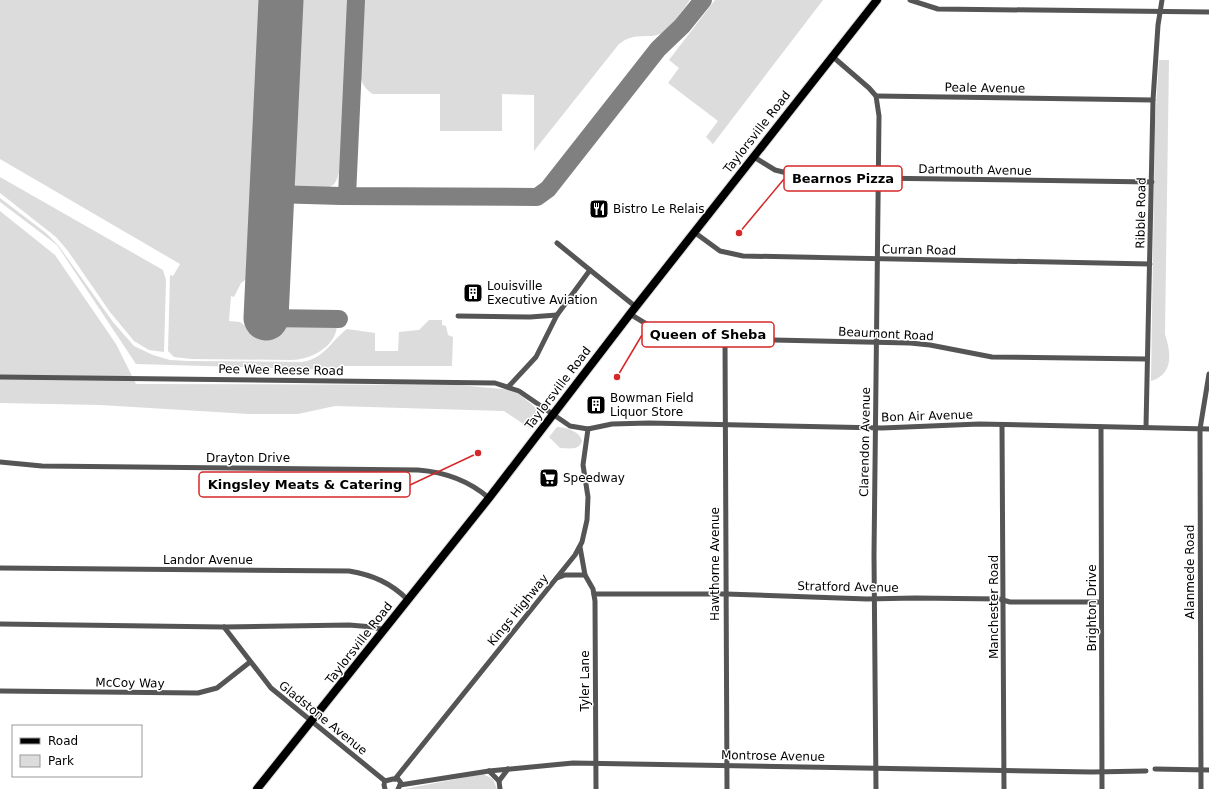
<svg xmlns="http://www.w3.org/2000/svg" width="1209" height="789" font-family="'DejaVu Sans',sans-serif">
<rect width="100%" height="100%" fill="#fff"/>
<g fill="#dcdcdc">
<path d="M0 0H267L255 273 241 283 234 297 231 296 229 321 240 322 249 329 263 334 273 333 287 324 337 327C334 348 311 359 292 360L192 359 174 357 168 351 170 275 173 276 180 264 0 159Z"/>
<path d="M290 0H348L341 163C339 170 339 178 334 184 324 193 298 192 289 183 286 179 285 173 283 168Z"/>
<path d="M364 0H690C684 8 672 27 664 32 650 41 637 30 619 44L534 151V95L502 94V131H440V94H373C366 90 363 85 360 77Z"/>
<path d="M715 0H823L713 144 706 137 718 121 668 83 679 68 669 60Z"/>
<path d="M1159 60H1169L1165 334C1171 353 1174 374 1151 381L1155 122Z"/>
<path d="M0 177 163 270 166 280 164 352 149 350 134 341 110 312 68 251 56 237 0 193Z"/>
<path d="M0 198 46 233 58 245 113 322 134 346 153 355 170 360 188 361 302 362C324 359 331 341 347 329L375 333V351H398L399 332 419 330 429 320H442V325L446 326 448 335 453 337 452 366H339V370L136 364 57 245 0 202Z"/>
<path d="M0 211 55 255 116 344 136 384 458 385 514 390 541 412 531 429 504 411 335 406 298 414H249L100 405 0 403Z"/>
<path d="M557 427C565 427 580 431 582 441 579 451 569 448 560 448L549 437Z"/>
<path d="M483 774 493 779 497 789H404Z"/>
</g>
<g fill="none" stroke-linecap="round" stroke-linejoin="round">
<g stroke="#808080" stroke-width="18">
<path d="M272 194 341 196 537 197 548 189 658 49 682 26 703 0"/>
<path d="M347 196 356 0"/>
<path d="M266 318 339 319"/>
</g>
<path stroke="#808080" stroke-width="45" d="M266 318 281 0"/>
<g stroke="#dbdbdb" stroke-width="10">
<path id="primary" d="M257 789 489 498 630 314 877 0"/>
</g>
<g stroke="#555" stroke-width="5">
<path d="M910 0 938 9 1209 12"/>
<path d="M832 56 869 88 876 96 879 116 874 555 876 789"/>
<path d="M876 96 1153 100"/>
<path d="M754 157 775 170 795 175 873 178 1152 182"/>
<path d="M694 232 720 251 743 256 1150 264"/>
<path d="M590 270 636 307"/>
<path d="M630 314 653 328 678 338 910 343 930 345 992 357 1147 359"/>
<path d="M458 316 530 317 557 315"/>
<path d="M725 339 727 789"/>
<path d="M0 377 495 383 519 391 570 426 588 429 612 424 649 423 882 428 979 424 1209 429"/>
<path d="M509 386 536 357 557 315 590 270 557 243"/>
<path d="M1002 425 1004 789"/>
<path d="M1101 427 1102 789"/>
<path d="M1146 427 1153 100 1158 25 1162 0"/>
<path d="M0 462 42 466 418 470C445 472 468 480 489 498"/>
<path d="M580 547 585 575 593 589 595 601 596 789"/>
<path d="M0 568 349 571C373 575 391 583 408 600"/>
<path d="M557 578 565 575H585"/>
<path d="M594 594H726L867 599 915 598 999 599 1010 602H1101"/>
<path d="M0 624 224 627 349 625 373 627 384 630"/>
<path d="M224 627 271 688 385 781"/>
<path d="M0 691 198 693 217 688 250 662"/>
<path d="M1155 769 1209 770"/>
<path d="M489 771 499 781 500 789"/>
<path d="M395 779 575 555 582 542 587 520 588 497 583 465 588 429"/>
<path d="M499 781 508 769"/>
<path d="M400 785 489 771 573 763 1092 772 1146 771"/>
<path d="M385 789 384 785 385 781 393 779H398L401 783 398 789"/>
<path d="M1201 789 1200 429 1209 374"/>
</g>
<use href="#primary" stroke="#000" stroke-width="8"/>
</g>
<defs>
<g id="restaurant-square" transform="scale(1)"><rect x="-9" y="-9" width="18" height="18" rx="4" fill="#000" stroke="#fff"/><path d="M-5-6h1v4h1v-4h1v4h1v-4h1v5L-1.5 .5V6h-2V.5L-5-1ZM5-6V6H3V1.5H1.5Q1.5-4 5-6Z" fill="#fff"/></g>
<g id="building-square" transform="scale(1)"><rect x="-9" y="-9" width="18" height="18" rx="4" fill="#000" stroke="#fff"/><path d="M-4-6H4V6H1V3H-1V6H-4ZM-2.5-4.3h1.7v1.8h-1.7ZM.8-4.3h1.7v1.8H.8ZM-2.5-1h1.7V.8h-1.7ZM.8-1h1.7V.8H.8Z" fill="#fff"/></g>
<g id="supermarket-square" transform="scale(1)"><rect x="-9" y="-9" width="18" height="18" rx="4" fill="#000" stroke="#fff"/><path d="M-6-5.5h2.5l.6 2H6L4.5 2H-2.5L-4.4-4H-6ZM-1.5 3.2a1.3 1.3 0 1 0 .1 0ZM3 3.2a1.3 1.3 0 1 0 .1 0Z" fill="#fff"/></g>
</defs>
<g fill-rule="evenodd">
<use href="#restaurant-square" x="599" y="209"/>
<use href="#building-square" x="473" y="293"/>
<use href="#building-square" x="596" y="405"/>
<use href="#supermarket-square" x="549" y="478"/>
</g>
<g text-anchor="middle" stroke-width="3" stroke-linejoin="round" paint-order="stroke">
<g font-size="12" fill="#000" stroke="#fff">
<text transform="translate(985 88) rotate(1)" y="4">Peale Avenue</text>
<text transform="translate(757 132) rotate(-52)" y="4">Taylorsville Road</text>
<text transform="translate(975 170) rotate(1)" y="4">Dartmouth Avenue</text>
<text transform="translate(1141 213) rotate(-89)" y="4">Ribble Road</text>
<text transform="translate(919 250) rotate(1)" y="4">Curran Road</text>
<text transform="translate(886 334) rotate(3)" y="4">Beaumont Road</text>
<text transform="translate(281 370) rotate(1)" y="4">Pee Wee Reese Road</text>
<text transform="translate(558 388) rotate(-53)" y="4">Taylorsville Road</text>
<text transform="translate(927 416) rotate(-2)" y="4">Bon Air Avenue</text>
<text transform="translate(865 442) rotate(-89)" y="4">Clarendon Avenue</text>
<text x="248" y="462">Drayton Drive</text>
<text x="208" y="564">Landor Avenue</text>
<text transform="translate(715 564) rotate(-90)" y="4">Hawthorne Avenue</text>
<text transform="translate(1190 572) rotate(-90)" y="4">Alanmede Road</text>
<text transform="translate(848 587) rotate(1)" y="4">Stratford Avenue</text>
<text transform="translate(994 607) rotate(-90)" y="4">Manchester Road</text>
<text transform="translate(1092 608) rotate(-90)" y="4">Brighton Drive</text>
<text transform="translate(518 610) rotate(-51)" y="4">Kings Highway</text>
<text transform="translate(359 643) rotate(-52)" y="4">Taylorsville Road</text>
<text transform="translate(585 681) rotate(-90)" y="4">Tyler Lane</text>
<text transform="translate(130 683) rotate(1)" y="4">McCoy Way</text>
<text transform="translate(323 718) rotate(39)" y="4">Gladstone Avenue</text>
<text transform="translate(773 756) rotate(1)" y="4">Montrose Avenue</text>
</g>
<g font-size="12" fill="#000" stroke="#fff" text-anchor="start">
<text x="613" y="213">Bistro Le Relais</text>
<text x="487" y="290">Louisville<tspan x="487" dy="14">Executive Aviation</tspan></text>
<text x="610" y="402">Bowman Field<tspan x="610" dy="14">Liquor Store</tspan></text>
<text x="563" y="482">Speedway</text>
</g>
</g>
<path fill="none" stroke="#d62828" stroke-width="1.5" d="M739 233L784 179M617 377L642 335M478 453L410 485"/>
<g fill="#d62828" stroke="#fff" stroke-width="1.5">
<circle cx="739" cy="233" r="4"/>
<circle cx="617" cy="377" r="4"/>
<circle cx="478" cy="453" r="4"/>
</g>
<g fill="#fff" stroke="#d62828" stroke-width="1.5">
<rect x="784" y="166" width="118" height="25" rx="4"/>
<rect x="642" y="322" width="132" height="25" rx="4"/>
<rect x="199" y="472" width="211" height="25" rx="4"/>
</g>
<g font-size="13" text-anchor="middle" font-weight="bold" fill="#000">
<text x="843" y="183">Bearnos Pizza</text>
<text x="708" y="339">Queen of Sheba</text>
<text x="305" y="489">Kingsley Meats &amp; Catering</text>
</g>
<rect x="12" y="725" width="130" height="52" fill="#ffffff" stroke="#999999"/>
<rect x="20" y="738" width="20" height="6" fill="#000000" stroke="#999999"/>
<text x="48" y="745" font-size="12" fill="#000000">Road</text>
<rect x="20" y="755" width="20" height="12" fill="#dcdcdc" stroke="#999999"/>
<text x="48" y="765" font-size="12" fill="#000000">Park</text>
</svg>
